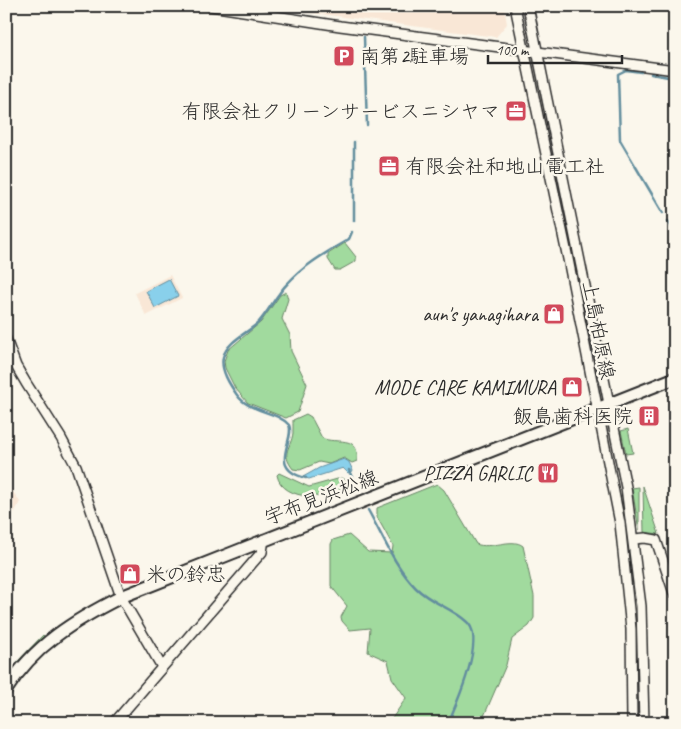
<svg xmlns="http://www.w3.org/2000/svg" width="681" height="729" font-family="Caveat,'Klee One',sans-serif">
<rect width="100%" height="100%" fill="#fbf7ec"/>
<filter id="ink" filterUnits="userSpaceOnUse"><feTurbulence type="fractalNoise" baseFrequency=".02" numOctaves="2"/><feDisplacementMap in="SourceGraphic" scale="10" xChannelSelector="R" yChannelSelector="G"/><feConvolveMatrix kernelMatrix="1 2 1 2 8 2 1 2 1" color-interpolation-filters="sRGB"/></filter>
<g filter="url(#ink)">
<g fill="#f9e7d6">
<path d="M260 6H504L507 24 496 37Z"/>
<path d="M170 275 182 298 146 316 135 293Z"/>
<path d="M11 489 20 502 6 528V492Z"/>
</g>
<g fill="#a1da9e" stroke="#668264">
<path d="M345 243 356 257V261L340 270H335L328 259V254Z"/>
<path d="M286 292 288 299 282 319 290 335 291 351 307 384 298 412 286 418 248 403 235 388 225 368 224 361 228 350 261 322 280 295Z"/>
<path d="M306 414 311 417 322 438C335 445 360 433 357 461L352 463 344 458 329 464 319 462 300 470 293 469C280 452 291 449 293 433 293 429 293 425 293 420Z"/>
<path d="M628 429 633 453 626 454 621 431Z"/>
<path d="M279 473 309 487 341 478 346 480 347 483C334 502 282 502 277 475Z"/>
<path d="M437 484 444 490 476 544C490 550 512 537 523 546L534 596V618L529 626 512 639 506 665 481 723H389L406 698 392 678 388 661 368 652 370 628 350 630 342 621 341 617 347 606 331 586V544L333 540 349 535 368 552 392 553 393 546 377 517V508Z"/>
<path d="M643 486 659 534 644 532Z"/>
<path d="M639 487V530L632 488Z"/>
<path d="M43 635 45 637 20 663 17 662Z"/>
</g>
<g fill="#89d0eb" stroke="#638e9e">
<path d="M169 279 178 296 155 308 146 291Z"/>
<path d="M344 459 349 462 353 471 348 473 343 468 309 479 303 477 319 468Z"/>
</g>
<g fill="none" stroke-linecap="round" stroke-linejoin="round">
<g stroke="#638e9e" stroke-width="2.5">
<path d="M364 37 367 125"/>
<path d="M641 72 626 70 618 74 620 140 663 213"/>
<path d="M651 74 674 78"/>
<path d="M354 221V142"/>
<path d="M668 221 675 232"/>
<path d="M349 470 353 480"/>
<path d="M306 478C266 468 296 440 289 425 275 410 250 413 237 395 230 385 220 370 223 357 227 342 247 333 258 323 269 311 276 295 288 283 305 264 328 252 349 239L352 232"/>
<path d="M368 510C382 535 395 567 416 588 431 603 452 608 467 622 486 638 457 703 448 723"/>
</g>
<g stroke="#2b2b2b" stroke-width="12">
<g id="minor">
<path d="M211 6 340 26 675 70"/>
<path d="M515 6 568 259 620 523 631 629 632 723"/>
<path d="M528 6 626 487 641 606 644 723"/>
<path d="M6 339 16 366 26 383 61 438 76 466 121 597 162 667"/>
<path d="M634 539 645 538 656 540 675 596"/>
<path d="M114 723 262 552 264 539"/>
</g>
</g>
<g stroke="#2b2b2b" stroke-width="15">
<path id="major" d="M6 690C34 645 75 620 121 597L675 378"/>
</g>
<use href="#minor" stroke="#fbf7ec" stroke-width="9"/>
<use href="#major" stroke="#fbf7ec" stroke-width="11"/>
</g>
</g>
<defs>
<g id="parking-square" transform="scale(1.125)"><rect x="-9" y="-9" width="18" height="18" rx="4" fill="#d1495b" stroke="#fbf7ec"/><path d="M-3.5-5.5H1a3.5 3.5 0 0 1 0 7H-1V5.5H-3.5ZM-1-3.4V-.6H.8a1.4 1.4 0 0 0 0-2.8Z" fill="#fff"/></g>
<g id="office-square" transform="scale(1.125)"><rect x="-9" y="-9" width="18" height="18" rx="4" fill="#d1495b" stroke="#fbf7ec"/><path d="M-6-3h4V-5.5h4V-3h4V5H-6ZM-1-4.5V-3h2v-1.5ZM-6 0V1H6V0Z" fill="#fff"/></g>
<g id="shop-square" transform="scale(1.125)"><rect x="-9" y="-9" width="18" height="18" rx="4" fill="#d1495b" stroke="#fbf7ec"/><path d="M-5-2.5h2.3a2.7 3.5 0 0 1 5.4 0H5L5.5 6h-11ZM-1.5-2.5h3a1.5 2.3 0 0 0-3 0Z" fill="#fff"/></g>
<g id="building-square" transform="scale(1.125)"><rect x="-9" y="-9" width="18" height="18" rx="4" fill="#d1495b" stroke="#fbf7ec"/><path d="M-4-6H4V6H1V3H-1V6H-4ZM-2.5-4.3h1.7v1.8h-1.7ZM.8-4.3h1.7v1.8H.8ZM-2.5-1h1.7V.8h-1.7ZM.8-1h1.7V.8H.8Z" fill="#fff"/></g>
<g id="restaurant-square" transform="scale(1.125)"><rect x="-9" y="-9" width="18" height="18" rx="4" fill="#d1495b" stroke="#fbf7ec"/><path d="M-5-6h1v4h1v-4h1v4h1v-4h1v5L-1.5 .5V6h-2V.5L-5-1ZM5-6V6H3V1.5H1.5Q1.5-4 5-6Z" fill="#fff"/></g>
</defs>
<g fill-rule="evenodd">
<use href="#parking-square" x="344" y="56"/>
<use href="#office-square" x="516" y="111"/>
<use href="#office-square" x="389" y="166"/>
<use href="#shop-square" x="554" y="314"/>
<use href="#shop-square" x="572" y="387"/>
<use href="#building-square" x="649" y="416"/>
<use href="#restaurant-square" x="548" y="473"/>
<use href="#shop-square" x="130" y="574"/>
</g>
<g text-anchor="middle" stroke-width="5" stroke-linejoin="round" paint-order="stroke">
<g font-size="20" fill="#2b2b2b" stroke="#fbf7ec" text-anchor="end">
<text x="360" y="63" text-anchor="start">南第2駐車場</text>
<text x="500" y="118">有限会社クリーンサービスニシヤマ</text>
<text x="405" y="173" text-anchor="start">有限会社和地山電工社</text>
<text x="538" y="321">aun's yanagihara</text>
<text x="556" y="394">MODE CARE KAMIMURA</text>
<text x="633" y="423">飯島歯科医院</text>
<text x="532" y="480">PIZZA GARLIC</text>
<text x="146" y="581" text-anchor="start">米の鈴忠</text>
</g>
<g font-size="20" fill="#2b2b2b" stroke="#fbf7ec">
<text transform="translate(599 330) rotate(79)" y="7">上島柏原線</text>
<text transform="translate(321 497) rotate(-21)" y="7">宇布見浜松線</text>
</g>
</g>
<rect width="681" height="729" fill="none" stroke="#fbf7ec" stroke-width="25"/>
<rect x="12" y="12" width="656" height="704" fill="none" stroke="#2b2b2b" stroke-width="2" filter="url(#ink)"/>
<path d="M488 55v8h134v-8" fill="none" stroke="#2b2b2b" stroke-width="2.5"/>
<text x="496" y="55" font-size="15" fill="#2b2b2b" stroke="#fbf7ec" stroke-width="4" paint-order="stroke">100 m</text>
</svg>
